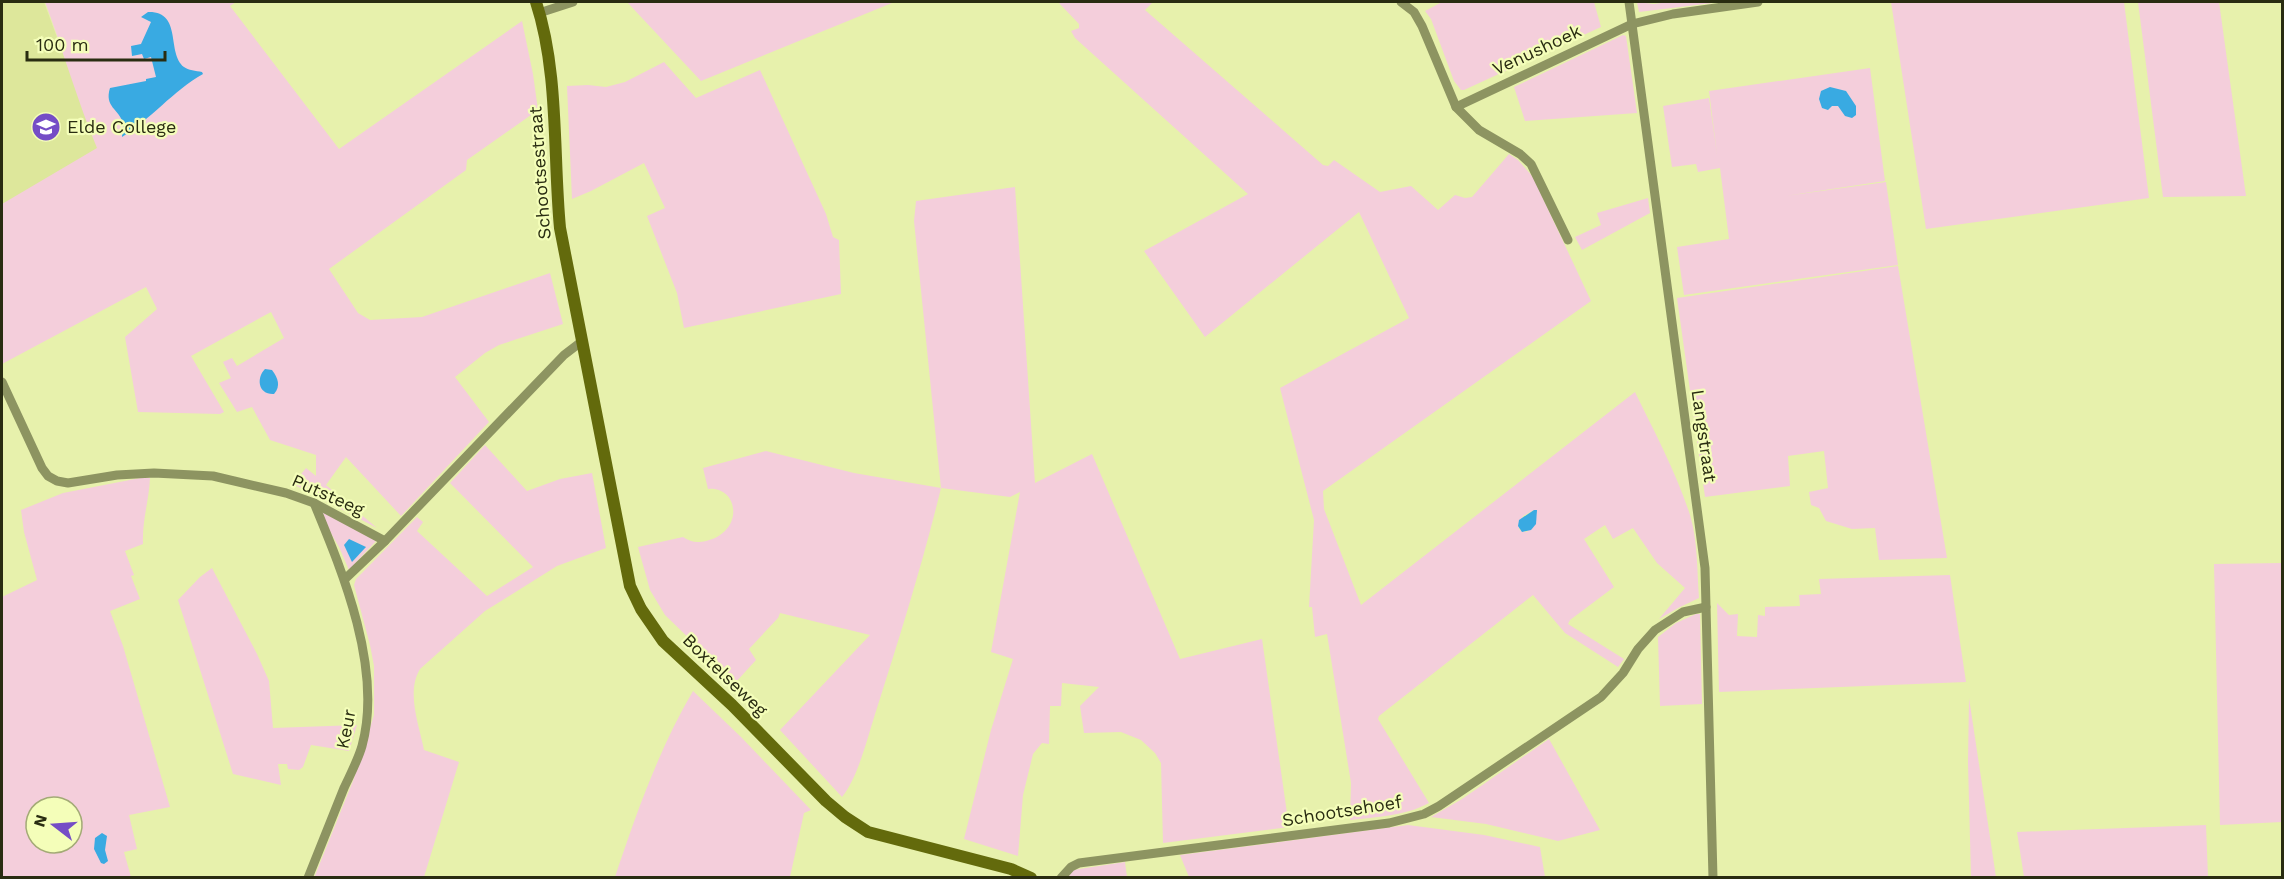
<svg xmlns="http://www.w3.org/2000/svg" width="2284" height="879" font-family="'Work Sans',sans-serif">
<rect width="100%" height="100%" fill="#e7f1ac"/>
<path fill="#dde79b" d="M2 2H44L101 157 2 207Z"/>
<g fill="#f4cedb" fill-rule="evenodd">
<path d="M45 2H236L230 6 339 149 522 21 533 74 538 110 467 160 466 170 329 269 358 313 370 320 422 317 550 273 563 324 499 345 485 353 455 377 489 422 401 516 346 457 326 485 377 528 293 484 306 468 316 476V455L270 440 252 407 237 412 219 383 231 378 223 362 232 358 237 366 284 338 271 312 191 356 224 412 220 414 138 412 125 337 157 309 146 287 2 364V204L97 148C77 100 63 50 45 2Z"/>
<path d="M627 2H891L892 3 701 81Z"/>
<path d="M1058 2H1153L1145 10 1323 165 1328 166 1334 160 1380 192 1411 186 1438 210 1455 195 1465 198 1472 197 1509 154 1518 160 1533 177 1591 301 1323 491 1324 509 1361 605 1635 392C1654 431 1677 474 1690 515 1698 542 1697 571 1699 598L1678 608 1659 619 1685 588 1657 563 1633 528 1613 539 1605 525 1584 539 1614 587 1570 620 1568 624 1624 659 1618 667 1565 633 1533 595 1379 716 1378 719 1429 803C1405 816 1377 817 1350 820L1351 783 1327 634 1315 637 1312 607H1309L1314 520 1280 388 1409 318 1359 212 1205 337 1144 251 1248 194 1075 38 1071 31 1079 28V24ZM1534 510 1527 532 1519 530 1523 516Z"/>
<path d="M1442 2H1594L1601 27 1464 90H1461L1454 81 1431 19 1425 11Z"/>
<path d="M1637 2 1654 4 1669 2H1721L1639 12Z"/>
<path d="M1891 2H2124L2149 198 1926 229Z"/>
<path d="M2138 2H2219L2246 196 2163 197Z"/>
<path d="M1623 35 1626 36 1637 113 1525 121 1514 87Z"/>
<path d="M664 62 696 98 760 70 826 214 833 237 839 240 841 294 684 328 677 293 647 216 665 208 644 163 591 191 572 199 567 86 588 85 606 87 625 82Z"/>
<path d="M1870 68 1885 181 1785 196 1886 182 1898 265 1684 295 1677 247 1729 239 1720 168 1698 172 1696 164 1672 167 1663 106 1709 98 1717 154 1709 91Z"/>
<path d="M1015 187 1035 483 1092 454 1180 659 1262 639 1289 827 1163 843 1161 763 1155 753 1141 740 1121 732 1084 733 1080 706 1099 687 1062 683 1061 706H1050L1049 744 1042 743 1033 754 1023 795 1018 856 964 839 991 730 1013 659 991 652 1020 492 1010 497 941 488C923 562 900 636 877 708 868 735 859 776 842 797L780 730 870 635 780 613 778 618 749 649 756 660 735 683 665 615 650 590 638 547 683 537C691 542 696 543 706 541 745 532 739 486 708 489L703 468 766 451 854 473 941 488 914 221 916 201Z"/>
<path d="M1648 198 1650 213 1582 250 1575 237 1601 225 1597 213Z"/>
<path d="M1898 266 1947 558 1879 560 1875 528 1852 529 1826 521 1819 508 1811 505 1809 492 1828 488 1824 451 1788 456 1790 486 1705 497 1677 298Z"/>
<path d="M485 445 527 491 560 479 592 473 606 548 557 566 485 611 420 669C406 692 419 725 424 750L459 762 424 877 314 878 353 781 374 715V666L370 645 354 585 356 579 417 517 423 522 417 531 487 596 533 567 450 483Z"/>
<path d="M140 478H150C149 501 142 520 143 544L125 551 134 575 131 576 140 599 110 611 123 646 170 807 129 815 137 849 124 852 131 877 2 878V597L37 580 24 532 21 510 63 493ZM36 807H72V843H36Z"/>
<path d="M317 509 376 541 349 570 339 547Z"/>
<path d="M2282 563V822L2220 825 2214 564Z"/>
<path d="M212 568 257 654 269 681 273 728 357 725 349 751 311 745 303 767 299 770 288 769 287 764H278L281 785 233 774 178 600 200 577Z"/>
<path d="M1950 575 1966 682 1719 692 1717 603 1729 615 1738 614 1737 636 1757 637 1758 615 1765 616V607L1800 606 1799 595 1821 594 1819 579Z"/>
<path d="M1696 614H1700L1702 704 1660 706 1658 637 1676 623Z"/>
<path d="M693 691 741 737 811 810 804 813 790 877H615C636 814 659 749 693 691Z"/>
<path d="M1969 698 1996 877H1971L1968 763Z"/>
<path d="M1549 739 1600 830 1558 841 1486 824 1431 817 1462 799Z"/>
<path d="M1408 825 1484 835 1540 847 1545 877H1189L1180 855Z"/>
<path d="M2206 825 2208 877H2024L2017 832Z"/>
<path d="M1125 862 1127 877 1067 878 1073 870Z"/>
</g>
<g fill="#39aae2">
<path d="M148 12C183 11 166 53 184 67 188 70 196 71 202 72L203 74C173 91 151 119 122 137 122 134 124 128 123 123 119 109 104 107 110 88L146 81V79L156 77 151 57 144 59 142 54 132 56 131 46 141 44 151 22 141 17Z"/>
<path d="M1830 87 1846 91 1856 106V115L1852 118 1845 116 1838 106H1832L1828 110 1822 108 1819 99 1821 91Z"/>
<path d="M265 369 272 370C278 378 281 386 274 394 258 395 256 378 265 369Z"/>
<path d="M1534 510H1537L1536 524 1531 530 1522 532 1518 526 1519 520Z"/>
<path d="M349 539 366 547 352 562 344 545Z"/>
<path d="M102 833 107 836 105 850 108 861 104 864 101 863 94 849 95 838Z"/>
</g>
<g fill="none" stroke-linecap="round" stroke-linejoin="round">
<g stroke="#8d9461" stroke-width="9">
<path d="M1401 2 1414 12 1422 26 1456 107 1479 130 1520 154 1531 164 1568 240"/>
<path d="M1629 2 1705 568 1713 878"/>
<path d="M539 13 573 2"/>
<path d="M1456 107 1632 24 1673 14 1758 2"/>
<path d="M2 382 42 468 48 476 57 481 68 483 117 475 154 473 213 476 286 493 314 503 385 541"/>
<path d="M345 579 385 541 564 355 581 342"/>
<path d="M308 878C320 848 332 818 344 788 350 775 358 760 362 746 383 669 343 573 314 503"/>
<path d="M1061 878 1071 867 1079 863 1389 823 1424 814 1439 806 1601 697 1623 673 1638 649 1655 630 1683 612 1706 607"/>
</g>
<path stroke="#636a0c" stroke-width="12" d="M536 2C559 72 553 154 560 228L630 586 641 609 663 641 732 705 826 801 845 817 868 832 1011 869 1031 878"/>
</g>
<defs>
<g id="school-disc" transform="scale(1.5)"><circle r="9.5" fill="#754dc6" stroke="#f4feb9"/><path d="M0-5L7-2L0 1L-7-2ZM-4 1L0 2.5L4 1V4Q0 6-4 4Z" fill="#fff"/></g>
</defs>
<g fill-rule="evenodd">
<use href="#school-disc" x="46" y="127"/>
</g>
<g text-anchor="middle" stroke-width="4.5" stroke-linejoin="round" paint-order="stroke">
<g font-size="18" fill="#292c11" stroke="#f4feb9">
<text transform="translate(1537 50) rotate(-25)" y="6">Venushoek</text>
<text transform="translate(540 173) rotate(-94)" y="6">Schootsestraat</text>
<text transform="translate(1704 436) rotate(82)" y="6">Langstraat</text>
<text transform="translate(328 495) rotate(24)" y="6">Putsteeg</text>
<text transform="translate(725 675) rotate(44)" y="6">Boxtelseweg</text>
<text transform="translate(346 729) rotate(-79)" y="6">Keur</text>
<text transform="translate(1342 811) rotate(-9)" y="6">Schootsehoef</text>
</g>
<g font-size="18" fill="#292c11" stroke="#f4feb9" text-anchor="start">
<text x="67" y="133">Elde College</text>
</g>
</g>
<rect width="2284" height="879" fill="none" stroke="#292c11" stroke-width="6"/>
<g transform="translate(54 825) rotate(287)"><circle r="28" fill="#f4feb9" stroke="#a3aa76" stroke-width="1.5"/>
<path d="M0-4.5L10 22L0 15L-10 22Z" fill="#754dc6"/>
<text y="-9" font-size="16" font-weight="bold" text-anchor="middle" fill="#292c11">N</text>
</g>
<path d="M27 51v9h138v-9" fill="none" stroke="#292c11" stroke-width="3"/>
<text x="36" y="51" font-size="18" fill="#292c11" stroke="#f4feb9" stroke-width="4.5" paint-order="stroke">100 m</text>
</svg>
